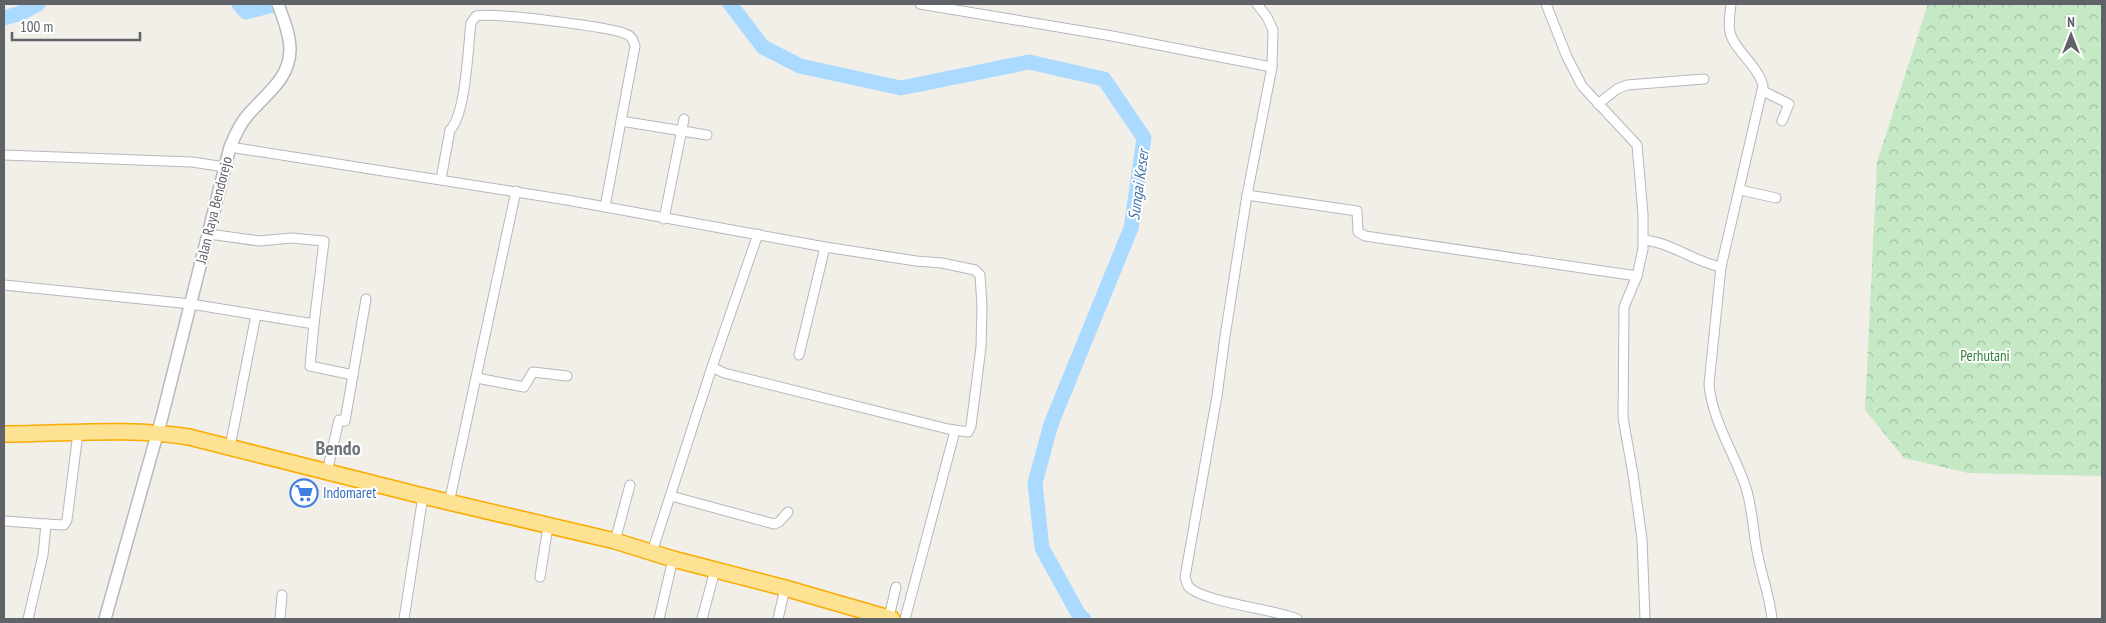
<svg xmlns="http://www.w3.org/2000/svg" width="2106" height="623" font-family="'PT Sans Narrow',sans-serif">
<defs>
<pattern id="forest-crowns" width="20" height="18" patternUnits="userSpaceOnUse" patternTransform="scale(1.25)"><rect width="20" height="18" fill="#c5e8c5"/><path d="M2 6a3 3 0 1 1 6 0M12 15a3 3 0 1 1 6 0" fill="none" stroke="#a3c0a4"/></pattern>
</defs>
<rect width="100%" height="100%" fill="#f1efe8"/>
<path fill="url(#forest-crowns)" d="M1928 4H2102V476L1968 473 1904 458 1865 410 1877 162Z"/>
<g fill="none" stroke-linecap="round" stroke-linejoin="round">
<g stroke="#aadaff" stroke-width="15">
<path d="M239 4 246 12 277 4"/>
<path d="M730 4 763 47 800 66 901 88 1029 62 1104 79 1144 138 1131 228 1051 424 1035 483 1042 548 1079 615 1084 619"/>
<path d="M4 18 21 13 38 4"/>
</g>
<g stroke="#b5b8bc" stroke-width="11">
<g id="street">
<path d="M920 4 1112 36 1272 67"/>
<path d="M1257 4 1267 17 1273 30 1272 67 1247 195 1224 343 1217 396 1185 577 1188 586C1201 602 1274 609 1297 619"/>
<path d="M1546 4 1567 57 1582 86 1637 145 1643 214V249L1637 276 1624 307 1623 418 1633 474 1642 539 1645 619"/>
<path d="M1731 4C1730 13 1728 23 1730 32 1733 49 1758 65 1763 86L1721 267 1709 384C1712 421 1735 454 1746 488 1753 510 1753 534 1758 556 1762 577 1770 597 1772 619"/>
<path d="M1763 91 1789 104 1782 121"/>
<path d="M1598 104 1617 89 1627 85 1704 79"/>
<path d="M621 121 707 135"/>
<path d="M230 147 567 200 825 247 916 261 942 263 975 270 980 275 982 306 981 347 971 426 968 432 948 429 724 373 712 367"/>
<path d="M4 155 192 162 225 167"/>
<path d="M441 179 450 130C466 115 468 46 471 23L476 16C492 12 611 27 626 34 632 36 633 40 635 46L605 207"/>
<path d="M1740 190 1776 198"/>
<path d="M1247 195 1357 211 1358 232 1365 236 1637 276"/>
<path d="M664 219 684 119"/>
<path d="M1643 240C1671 242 1694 262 1721 267"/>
<path d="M4 285 191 304 314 324 324 241 291 238 259 241 209 234"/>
<path d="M314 324 310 366 353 375"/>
<path d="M799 355 825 247"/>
<path d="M477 378 524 387 533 372 567 376"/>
<path d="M230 447 256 315"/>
<path d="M327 472 339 420 345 421 366 299"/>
<path d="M671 496 774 524 779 522 788 512"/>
<path d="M449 503 516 191"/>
<path d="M4 521 46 524"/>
<path d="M615 541 630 485"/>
<path d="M652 552 712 367 758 234"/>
<path d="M540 577 548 526"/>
<path d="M889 617 896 587"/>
<path d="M28 619 43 555 46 524 64 525 67 520 78 433"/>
<path d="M280 619 282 595"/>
<path d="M404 619 423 496"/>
<path d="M659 619 673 559"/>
<path d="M702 619 715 570"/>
<path d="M778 619 785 588"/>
<path d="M905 619 955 431"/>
</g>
</g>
<g stroke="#b6babf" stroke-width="14">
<path id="secondary" d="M105 619 162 417 230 147C235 136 239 125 247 116 264 95 290 80 290 49 290 34 283 18 278 4"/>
</g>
<g stroke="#f9ab00" stroke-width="18">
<path id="highway" d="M4 434C66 434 128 427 189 437L423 496 615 541 673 559 785 588 892 619"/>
</g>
<use href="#street" stroke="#fff" stroke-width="9"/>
<use href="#secondary" stroke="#fff" stroke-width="11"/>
<use href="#highway" stroke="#fde293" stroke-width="15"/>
</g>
<defs>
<g id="supermarket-ring" transform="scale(1.4375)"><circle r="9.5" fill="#fff" stroke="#3f7fe0" stroke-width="1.5"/><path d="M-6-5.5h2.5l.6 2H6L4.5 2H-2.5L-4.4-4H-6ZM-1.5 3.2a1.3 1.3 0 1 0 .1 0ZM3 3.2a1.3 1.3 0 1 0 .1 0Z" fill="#3f7fe0"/></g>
</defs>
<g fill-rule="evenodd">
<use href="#supermarket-ring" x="304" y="493"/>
</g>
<g text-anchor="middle" stroke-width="4" stroke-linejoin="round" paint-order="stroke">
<g font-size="15" fill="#5f6368" stroke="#fff">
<text transform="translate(214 210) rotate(-76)" y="5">Jalan Raya Bendorejo</text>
</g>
<g font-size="15" fill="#348238" stroke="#fff">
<text x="1985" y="361">Perhutani</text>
</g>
<g font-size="15" fill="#366cbe" stroke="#fff" text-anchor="start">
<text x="323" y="498">Indomaret</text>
</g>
<g font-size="16" font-style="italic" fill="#4174aa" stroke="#fff">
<text transform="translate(1138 185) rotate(-82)" y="6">Sungai Keser</text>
</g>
<g font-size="20" font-weight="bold" fill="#70757a" stroke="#fff">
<text x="338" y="455">Bendo</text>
</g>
</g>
<rect width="2106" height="623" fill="none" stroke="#5f6368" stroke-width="10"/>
<g transform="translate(2071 35)" stroke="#ffffff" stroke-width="4" paint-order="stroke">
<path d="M0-4L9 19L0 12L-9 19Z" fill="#5f6368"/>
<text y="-8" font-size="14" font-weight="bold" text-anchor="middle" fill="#5f6368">N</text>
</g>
<path d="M12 32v8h128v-8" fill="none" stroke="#5f6368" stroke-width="2.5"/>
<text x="20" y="32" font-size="15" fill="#5f6368" stroke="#ffffff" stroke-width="4" paint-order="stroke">100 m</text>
</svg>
